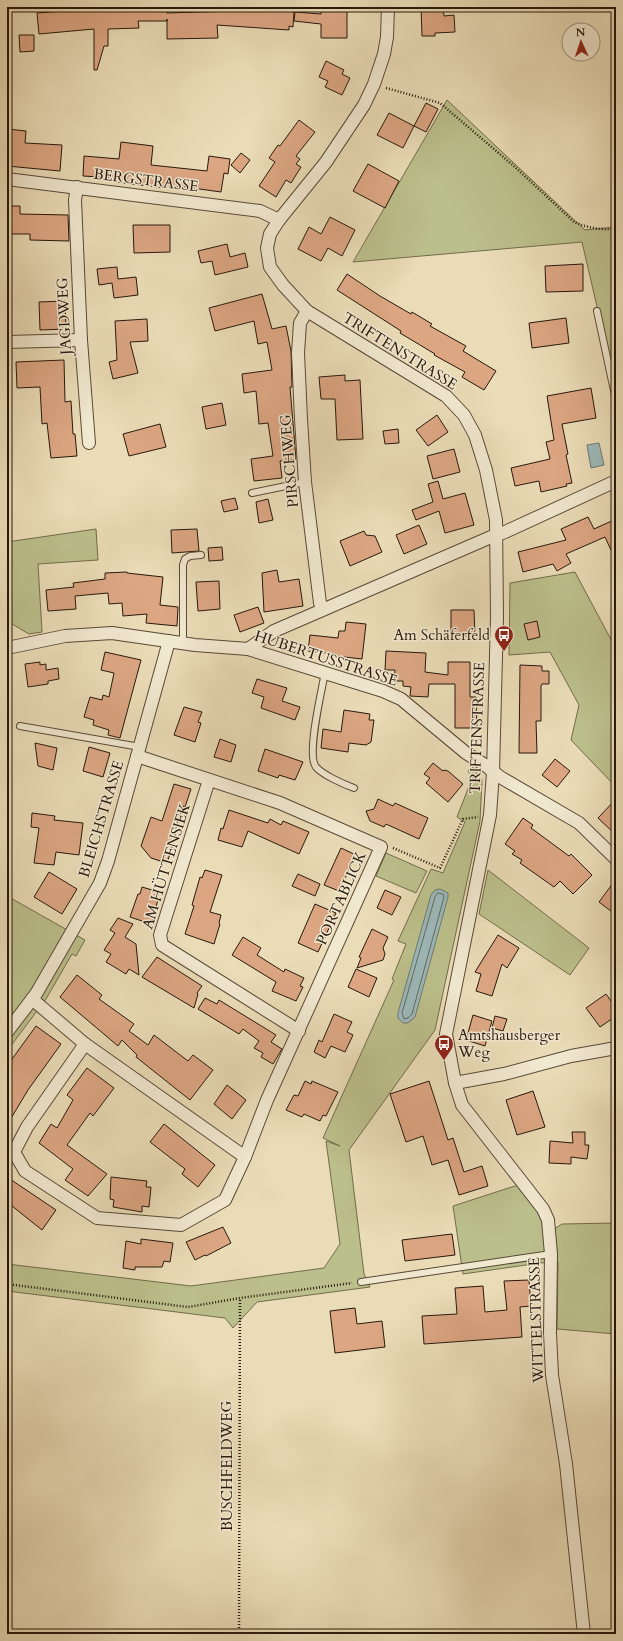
<svg xmlns="http://www.w3.org/2000/svg" width="623" height="1641" font-family="Cardo,serif">
<rect width="100%" height="100%" fill="#eadcb7"/>
<filter id="stains"><feTurbulence type="fractalNoise" baseFrequency=".005" numOctaves="4"/><feColorMatrix values="0 0 0 0 .2 0 0 0 0 .09 0 0 0 0 .02 0 0 0 .5 -.17"/></filter>
<radialGradient id="worn" r=".72"><stop offset=".6" stop-color="#630" stop-opacity="0"/><stop offset="1" stop-color="#630" stop-opacity=".3"/></radialGradient>
<g fill="#bbbf8b" stroke="#716c4b">
<path d="M447 100 585 230 616 227V388L582 242 353 262Z"/>
<path d="M96 529 98 560 38 564 42 632 29 634 7 621V542Z"/>
<path d="M575 572 616 649V787L571 740 579 705 550 652 509 655 510 583Z"/>
<path d="M471 765 482 780 480 821 435 1030 349 1150 364 1274 370 1287 257 1302 233 1328 225 1318 7 1291V1264L191 1286 324 1268 340 1244 326 1141 340 1146 323 1138 394 980 392 979 406 944 398 941 431 869 443 873 465 822 457 817 473 776 468 772Z"/>
<path d="M386 853 427 871 416 893 376 876Z"/>
<path d="M488 870 589 948 570 975 479 914Z"/>
<path d="M7 896 85 940 76 956 72 954 46 999 7 1051Z"/>
<path d="M518 1185 544 1217 553 1216 554 1229 562 1224 616 1223V1334L557 1329 558 1262 540 1263 463 1274 453 1206Z"/>
</g>
<g fill="#9cb9b9" stroke="#6d7973">
<path d="M599 443 604 465 591 468 587 445Z"/>
<path d="M440 889 448 893V897L415 1017 408 1023H403L398 1018V1013L431 895 435 890Z"/>
</g>
<g fill="none" stroke-linecap="round" stroke-linejoin="round">
<path stroke="#626862" stroke-width="1" d="M438 893 443 894 444 897 412 1014 408 1018 404 1019 402 1013 435 897Z"/>
</g>
<g fill="#dca683" stroke="#27180b">
<path d="M113 7H167V13L233 11V7L290 11 294 12 293 27 289 26V30L217 25 218 38 167 39V19V21H138L139 28 108 29V46H104L97 70H94V29L39 34 37 13 76 10V9Z"/>
<path d="M421 7H443L444 16 454 15 455 32 435 33V36H422Z"/>
<path d="M321 11H347V38H321V24L294 21 295 12 321 14Z"/>
<path d="M19 35H34V51L20 52Z"/>
<path d="M326 61 344 70 342 74 350 78 342 95 325 87 328 81 319 77Z"/>
<path d="M426 103 438 109 426 132 414 126Z"/>
<path d="M389 113 414 126 403 148 377 135Z"/>
<path d="M299 120 315 132 296 156 300 159 296 164 301 167 291 183 286 180 276 197 259 186 275 162 269 158 278 145 280 146Z"/>
<path d="M7 129 26 131 25 143 62 145 60 171 7 166Z"/>
<path d="M121 142 153 146 151 165 207 171 209 156 230 159 228 174 224 173 221 192 178 186V189L157 187 116 182 117 178 83 176 84 156 119 159Z"/>
<path d="M241 153 250 160 240 173 231 165Z"/>
<path d="M368 164 399 181 385 208 353 191Z"/>
<path d="M7 206H20V214L68 215 69 241 30 240V234H7Z"/>
<path d="M330 217 355 230 342 256 328 248 321 261 298 249 309 227 321 234Z"/>
<path d="M133 225H170V252L134 253Z"/>
<path d="M227 244 230 257 245 253 248 267 215 275 212 261 201 263 198 251Z"/>
<path d="M583 264V291L546 292 545 266Z"/>
<path d="M117 267 118 279 136 277 138 295 114 298 112 283 99 285 97 269Z"/>
<path d="M347 274 380 296 411 314 412 312 432 324 430 326 466 346 463 351 496 371 484 390 462 377 465 372 434 355 435 354 400 333 401 331 337 290Z"/>
<path d="M262 294 272 329 286 326 291 351 292 387H290L296 459 280 461 282 478 254 481 251 459 273 456 268 423 259 424 256 391 244 393 242 374 272 370 267 342 258 344 254 321 215 331 209 308Z"/>
<path d="M65 301 66 329 40 330 39 302Z"/>
<path d="M566 318 569 343 532 348 529 323Z"/>
<path d="M147 319 148 341 130 342 138 373 113 379 109 362 117 360 115 321Z"/>
<path d="M64 360 65 402 71 401 73 434H75L77 456 51 458 47 423 42 424 40 387 17 388 16 362Z"/>
<path d="M345 375V381L360 380 363 439 337 440 335 399H321L319 377Z"/>
<path d="M591 388 596 418 562 424 568 454 566 455 572 483 566 484 567 486 541 492 539 481 515 486 511 468 550 459 546 442 554 440 547 396Z"/>
<path d="M222 403 226 425 206 429 202 407Z"/>
<path d="M437 415 448 432 428 446 416 430Z"/>
<path d="M160 424 166 447 129 456 123 434Z"/>
<path d="M398 429 399 443 385 444 383 431Z"/>
<path d="M454 449 460 472 433 479 427 456Z"/>
<path d="M438 481 443 499 465 493 474 525 445 533 439 511 416 520 412 510 433 502 428 484Z"/>
<path d="M235 498 238 509 224 512 221 501Z"/>
<path d="M268 499 273 520 259 523 256 502Z"/>
<path d="M588 517 594 529 616 519V561L605 537 566 554 571 563 557 571 553 564 523 572 518 552 566 540 561 529Z"/>
<path d="M419 525 427 544 404 554 396 535Z"/>
<path d="M197 529 199 551 172 553 171 530Z"/>
<path d="M364 531 366 535 375 536 382 552 350 566 340 541Z"/>
<path d="M222 547 223 560 209 561 208 548Z"/>
<path d="M277 570 279 582 299 579 303 606 264 612 262 573Z"/>
<path d="M127 572V573L163 577 160 605 178 607 177 626 146 623 147 614 123 616 122 603 109 604 108 593 75 596 76 609 48 611 46 590 74 587 73 583 105 579V573Z"/>
<path d="M219 581 220 609 198 611 196 582Z"/>
<path d="M258 607 264 623 240 632 234 615Z"/>
<path d="M451 610H474L475 636H451Z"/>
<path d="M537 621 540 637 528 640 524 624Z"/>
<path d="M346 622 366 624 362 659 336 656V654L308 651 310 635 338 638 339 631H345Z"/>
<path d="M386 651 426 653 425 672 448 675V662H470V697H476L477 728H455V684H429L428 697 410 696 411 687 403 686V681H394L395 670H385Z"/>
<path d="M105 652 141 660 120 738 108 735 109 730 93 725 94 720 84 717 90 697 102 700 103 695 109 697 114 673 101 670Z"/>
<path d="M40 662V665L46 664V670L58 668 59 679 48 681V684L28 687 25 664Z"/>
<path d="M520 665 542 666V671H549V684H542L541 686V721H536L537 753H519Z"/>
<path d="M257 679 287 688 282 701 300 707 295 720 261 708 264 697 252 693Z"/>
<path d="M184 707 202 712 198 722 201 723 195 742 174 735Z"/>
<path d="M344 710 370 714 369 720H374L371 742 366 745 349 743 348 752 321 748 323 729 341 732Z"/>
<path d="M220 739 236 745 231 762 214 757Z"/>
<path d="M35 743 57 748 53 770 38 766Z"/>
<path d="M89 747 110 753 103 777 83 771Z"/>
<path d="M265 749 303 762 295 780 279 775 278 778 258 771Z"/>
<path d="M555 759 570 771 557 787 542 775Z"/>
<path d="M433 763 443 771 444 770 448 771 463 784 448 802 426 783 430 778 424 774Z"/>
<path d="M174 784 191 789 185 807 183 806 174 834 176 835 167 863 151 858 141 846 151 817 162 821Z"/>
<path d="M378 799 393 806 395 803 428 818 419 839 386 824 384 827 370 821 366 811 374 809Z"/>
<path d="M616 799V835L598 818Z"/>
<path d="M229 810 268 823 270 819 281 825 283 821 309 832 299 854 248 831 242 847 218 840 221 828 223 829Z"/>
<path d="M32 813 55 816 54 820 83 823 79 855 56 852 54 865 34 863 39 828 31 827Z"/>
<path d="M523 818 533 825 531 828 569 856 571 854 592 875 573 894 560 881 554 887 520 863 522 860 512 854 515 851 505 844Z"/>
<path d="M341 848 356 855 339 891 324 885Z"/>
<path d="M205 870 222 875 210 912 221 915 219 923 220 924 214 944 185 934 194 906 192 905 200 877 202 878Z"/>
<path d="M49 872 77 889 62 914 34 897Z"/>
<path d="M298 874 320 884 315 896 292 886Z"/>
<path d="M616 879V915L599 902Z"/>
<path d="M142 887 159 892 156 900H158L151 924 130 917 138 894H140Z"/>
<path d="M385 890 401 897 392 915 377 908Z"/>
<path d="M315 904 336 913 318 952 298 943Z"/>
<path d="M118 918 133 924 125 937 136 944 139 975 129 969 126 974 106 962 111 954 104 950 115 933 110 930Z"/>
<path d="M372 929 388 937 383 948 385 954 383 960 357 968 361 958 359 957Z"/>
<path d="M498 935 519 948 507 968 502 964 492 996 476 991 481 974 475 972Z"/>
<path d="M243 937 261 948 257 955 284 972 285 969 304 978 300 986 303 987 296 1001 272 991 276 982 232 955Z"/>
<path d="M157 957 202 986 197 993 198 994 194 1008 142 977Z"/>
<path d="M356 969 377 978 369 997 348 987Z"/>
<path d="M77 975 102 995 99 999 134 1024 129 1031 148 1045 154 1035 188 1061 193 1055 213 1070 190 1100 136 1057 137 1055 122 1040 118 1046 60 997Z"/>
<path d="M606 994 616 1008V1016L600 1027 586 1008Z"/>
<path d="M205 998 217 1004 219 1000 276 1035 271 1042 282 1049 273 1064 261 1057 263 1053 254 1048 259 1041 243 1029 239 1034 198 1009Z"/>
<path d="M334 1014 352 1022 347 1032 353 1035 345 1052 331 1046 325 1058 314 1052 319 1040 322 1042Z"/>
<path d="M473 1015 492 1021 485 1046 466 1040Z"/>
<path d="M495 1016 507 1019 503 1031 492 1028Z"/>
<path d="M36 1026 61 1044 28 1090 7 1125V1066Z"/>
<path d="M87 1068 114 1088 93 1116 90 1113 67 1145 107 1174 88 1196 65 1180 73 1169 39 1143 51 1124 57 1128 73 1100 67 1095Z"/>
<path d="M305 1081 311 1084 312 1081 338 1092 326 1116 323 1115 320 1121 304 1114 302 1117 286 1110 294 1095 298 1096Z"/>
<path d="M429 1081 448 1140 453 1138 464 1172 482 1166 488 1186 459 1195 448 1160 432 1165 423 1136 406 1142 390 1094Z"/>
<path d="M227 1085 246 1100 232 1119 214 1104Z"/>
<path d="M533 1091 545 1127 517 1135 506 1100Z"/>
<path d="M164 1124 215 1165 198 1187 182 1174 185 1169 150 1142Z"/>
<path d="M572 1132H585V1145H589L587 1159 571 1157V1164L549 1163 550 1141 573 1143Z"/>
<path d="M7 1177 56 1210 42 1230 7 1202Z"/>
<path d="M111 1177 147 1181 146 1187H151L149 1207 142 1206V1212L113 1207 114 1200 110 1199Z"/>
<path d="M223 1227 231 1243 206 1256 205 1255 195 1260 186 1242Z"/>
<path d="M452 1234 455 1255 405 1261 402 1240Z"/>
<path d="M141 1239 173 1243 170 1262 164 1261 162 1267H135V1270L123 1268 126 1241 141 1244Z"/>
<path d="M529 1280 531 1306 520 1307 522 1337 424 1344 422 1316 457 1314 455 1288 483 1286 485 1312 507 1310 504 1281Z"/>
<path d="M355 1308 357 1324 382 1321 385 1347 335 1353 330 1311Z"/>
</g>
<g fill="none" stroke-linecap="round" stroke-linejoin="round">
<g stroke="#584936" stroke-width="8">
<g id="lane">
<path d="M597 311 616 400"/>
<path d="M611 483 616 492"/>
<path d="M252 493 305 482"/>
<path d="M181 643 183 636V565L185 559 190 556 201 555"/>
<path d="M325 672C322 690 306 755 316 767 323 775 343 784 354 788"/>
<path d="M20 726 140 747"/>
<path d="M361 1282 551 1254"/>
</g>
</g>
<g stroke="#584936" stroke-width="14">
<g id="street">
<path d="M388 7 387 37 384 54 374 84 364 105 326 162 279 220 270 234 267 248 270 267 283 285 307 311 446 396 464 415 475 435 486 470 496 520 497 617 493 772 490 815 446 1034 455 1083 462 1105 543 1209 548 1220 551 1254 550 1333 552 1375 566 1464 584 1634"/>
<path d="M7 179 260 211 279 220"/>
<path d="M77 187 75 200 81 340 89 443"/>
<path d="M307 311 300 323 298 353 301 419 305 482 320 603 323 609"/>
<path d="M7 342 81 340"/>
<path d="M7 648 65 636 112 633 195 645 248 649 383 691 401 699 466 753 485 765 500 777 579 823 616 859"/>
<path d="M248 649 274 631 491 537 505 532 616 481"/>
<path d="M209 780 160 935 162 945 299 1031"/>
<path d="M32 999 85 1044 245 1157 267 1100 381 847 280 803 137 756"/>
<path d="M7 1032 36 994 100 883 108 861 169 641"/>
<path d="M85 1044 27 1127 14 1152 25 1171 97 1218 181 1225 225 1200 245 1157"/>
<path d="M455 1083 504 1074 571 1056 616 1048"/>
</g>
</g>
<g stroke="#27180b" stroke-width="2.5" stroke-dasharray="1 2" stroke-linecap="butt">
<path d="M386 88 440 103 515 167 574 222C588 228 601 230 616 229"/>
<path d="M393 848 440 868 463 819 478 817"/>
<path d="M7 1284 188 1307 240 1298 352 1283"/>
<path d="M239 1634 240 1299"/>
</g>
<use href="#lane" stroke="#f1e8d0" stroke-width="6"/>
<use href="#street" stroke="#f1e8d0" stroke-width="12"/>
</g>
<defs>
<g id="bus-pin" transform="scale(1)"><path d="M0 17L-7.5 6A9.5 9.5 0 1 1 7.5 6Z" fill="#8f2418" stroke="#f1e8d0"/><path d="M-5-6H5V4H4V6H2V4H-2V6H-4V4H-5ZM-3.5-4V0h7V-4ZM-3.5 1.2v1.5H-2V1.2ZM2 1.2v1.5H3.5V1.2Z" fill="#fff"/></g>
</defs>
<g fill-rule="evenodd">
<use href="#bus-pin" x="504" y="635"/>
<use href="#bus-pin" x="444" y="1044"/>
</g>
<g text-anchor="middle" stroke-width="3" stroke-linejoin="round" paint-order="stroke">
<g font-size="15" fill="#27180b" stroke="#f1e8d0">
<text transform="translate(146 180) rotate(7)" y="5">BERGSTRASSE</text>
<text transform="translate(64 316) rotate(-93)" y="5">JAGDWEG</text>
<text transform="translate(400 351) rotate(32)" y="5">TRIFTENSTRASSE</text>
<text transform="translate(289 461) rotate(-95)" y="5">PIRSCHWEG</text>
<text transform="translate(326 658) rotate(18)" y="5">HUBERTUSSTRASSE</text>
<text transform="translate(477 728) rotate(-88)" y="5">TRIFTENSTRASSE</text>
<text transform="translate(101 819) rotate(-73)" y="5">BLEICHSTRASSE</text>
<text transform="translate(166 866) rotate(-73)" y="5">AM HÜTTENSIEK</text>
<text transform="translate(341 898) rotate(-66)" y="5">PORTABLICK</text>
<text transform="translate(536 1320) rotate(-92)" y="5">WITTELSTRASSE</text>
<text transform="translate(227 1466) rotate(-90)" y="5">BUSCHFELDWEG</text>
</g>
<g font-size="15" fill="#27180b" stroke="#f1e8d0" text-anchor="end">
<text x="490" y="640">Am Schäferfeld</text>
<text x="458" y="1040" text-anchor="start">Amtshausberger<tspan x="458" dy="17">Weg</tspan></text>
</g>
</g>
<rect width="623" height="1641" fill="none" stroke="#eadcb7" stroke-width="24"/>
<rect x="8" y="8" width="607" height="1625" fill="none" stroke="#27180b" stroke-width="2"/>
<rect x="12" y="12" width="599" height="1617" fill="none" stroke="#27180b"/>
<g transform="translate(581 42) rotate(357)"><circle r="19" fill="#f1e8d0" stroke="#a09581"/>
<path d="M0-3L7 15L0 10L-7 15Z" fill="#8f2418"/>
<text y="-6" font-size="11" font-weight="bold" text-anchor="middle" fill="#27180b">N</text>
</g>
<rect width="100%" height="100%" filter="url(#stains)"/>
<rect width="100%" height="100%" fill="url(#worn)"/>
</svg>
